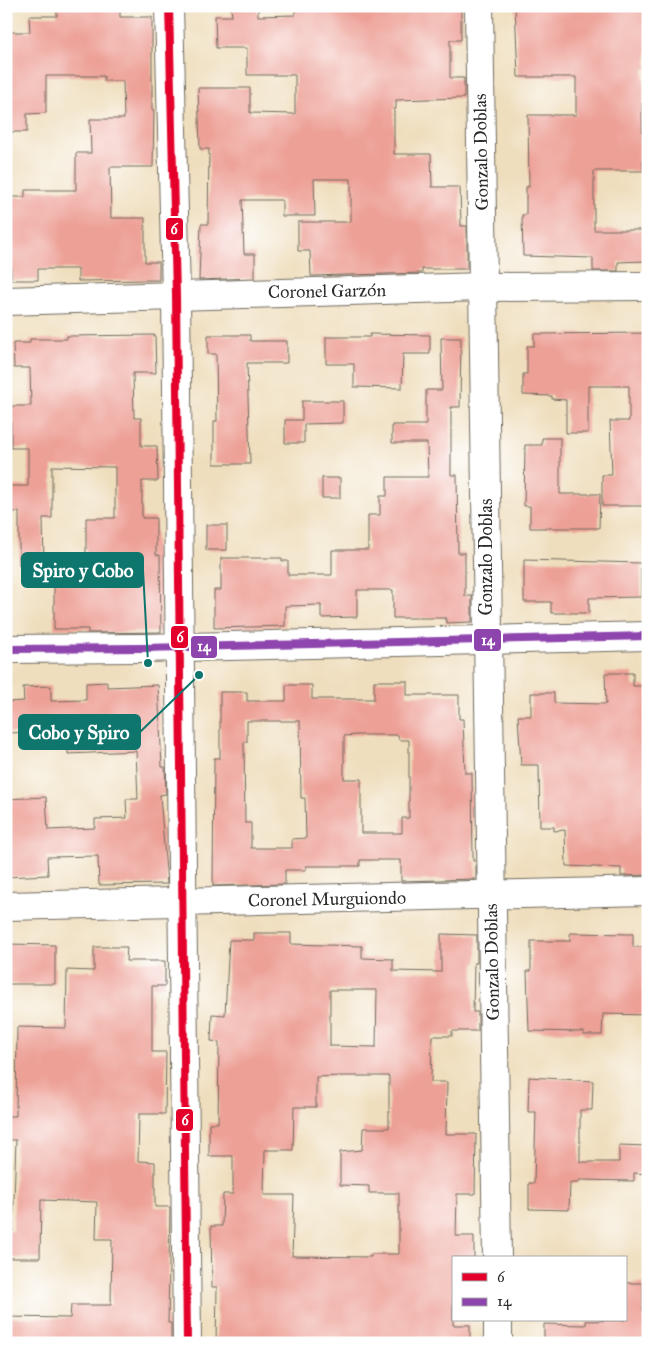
<svg xmlns="http://www.w3.org/2000/svg" width="654" height="1349" font-family="'IM FELL Great Primer',serif">
<rect width="100%" height="100%" fill="#fff"/>
<filter id="ink" filterUnits="userSpaceOnUse"><feTurbulence type="fractalNoise" baseFrequency=".02" numOctaves="2"/><feDisplacementMap in="SourceGraphic" scale="10" xChannelSelector="R" yChannelSelector="G"/><feConvolveMatrix kernelMatrix="1 2 1 2 8 2 1 2 1" color-interpolation-filters="sRGB"/></filter>
<filter id="wash" filterUnits="userSpaceOnUse"><feTurbulence type="fractalNoise" baseFrequency=".0096" numOctaves="4" result="noise"/><feDisplacementMap in="SourceGraphic" scale="20" xChannelSelector="R" yChannelSelector="G"/><feGaussianBlur stdDeviation="1.12" result="paint"/><feColorMatrix in="noise" values="0 0 0 0 0 0 0 0 0 0 0 0 0 0 0 0 0 1.4 0 .05"/><feComposite in="paint" operator="in"/></filter>
<g filter="url(#wash)">
<rect width="100%" height="100%" fill="#efdebd"/>
<g id="blocks">
<g fill="#eda096" fill-rule="evenodd">
<path d="M57 6H120V17H152V110H154L153 167H110L111 218H145V262H159V280L78 281V269H38V280H11L10 197H25V190H76V153H91L90 119H124L123 81H104V76H46V113L27 114V132H6V32H30L29 16H57Z"/>
<path d="M396 6V10H437V6H461V40H450V78H464V98L396 100V109H394V154H431L432 187H460L461 226H467V269H422V273L311 276 310 251H298V222H351V179H314L315 216H282V200H242L244 254H255V278L199 280 201 224H208L209 149H200L198 88H250V113L295 114V75H247V48H216L215 16H232L231 8H258V16L295 15V7Z"/>
<path d="M515 6H647V69H644V103H642L643 171H594V230H646V261L618 262V271H593V258L523 256 522 215H526V187H529L528 115H576V77H518Z"/>
<path d="M648 333V450H644V506H602V475H612L610 421H629V386H588V433H566V400L552 399V396L523 395V374H527V346H534V334Z"/>
<path d="M370 334 430 335V354H403L402 388 354 387V364H326V337H370Z"/>
<path d="M155 335 156 373H133L134 418H141V446H157L158 481H142V518H156V555H160L161 632 88 633V629H54V564L86 563V518H115V467L52 466V518H43L44 565H19V512H6V486H28V448H11V406H31L30 368H14L13 343H30V339H67V336Z"/>
<path d="M208 335H250V341H287V363H247L250 464H214V421H217L216 354H208Z"/>
<path d="M441 338H461L460 407H451V475H457L458 553H465V596H472V622L446 623V618H393V590H357V617L321 618V605L285 606V626L214 628V590H221V558H282V561H288V575H332V550H368V515H380V496H387V477H428L427 443H392V425H426V390H442Z"/>
<path d="M302 401H343V423L304 424V443H285V420H302Z"/>
<path d="M542 438H560V494H600L599 528H530V506H524L525 445H542Z"/>
<rect x="322" y="478" width="18" height="20"/>
<rect x="206" y="525" width="21" height="25"/>
<path d="M524 560 641 563V597L589 598V613H551V602H524Z"/>
<path d="M605 673H633V686H648V875L621 876V868L566 866 565 830 554 831V827H540L539 765H521L518 716H531V693H554V703L606 704Z"/>
<path d="M374 681H407V695H459V719H463L465 773H472L473 861H476V879L401 881V860H360V866H306V870H285V884L213 886 214 758H220V692H247V701H286V685H312V699H374ZM247 721H300L301 798H305L306 838 292 839V848H251V823H245L244 742H247ZM356 735H398L399 740H409V818H402V833H361V779H344V736Z"/>
<path d="M107 682V687L158 685 162 767H165L166 794 160 795 167 884 99 885 98 856 47 857 48 875 6 877V799L46 797 48 830 95 828V819L127 818 126 799H138L136 751 68 754 67 731 6 733V702L24 701 23 687 51 686V701L86 700V683Z"/>
<path d="M254 933H291V944L362 946V958L393 959V971L441 972V934L477 935V963H474L473 1012H478V1031H452V1036H432L431 1082H447L446 1134H476L475 1194H457L456 1236H474V1258H453V1325H470V1343H216L217 1287H212L211 1226H222L223 1194H233V1156H209V1123H218L219 1042 211 1041 212 1014 225 1015 229 940H254ZM330 990H377L376 1047 330 1046ZM340 1076H389V1128H363L362 1150 340 1152V1185L369 1186V1193H399V1254H371V1257L292 1256 294 1195H264L265 1150H293L294 1107H316V1077Z"/>
<path d="M570 933 633 934V947H648V1015L603 1014 602 1035H584V1032L529 1031 527 971H531V941H570Z"/>
<path d="M6 944 55 945V984H6Z"/>
<path d="M94 947H127L126 961H165V986H152V1052H166L165 1114H139L138 1161 155 1162V1207H170L168 1323H171V1343H6V1317L70 1318 71 1305H111L112 1239H96L97 1202 41 1200 40 1258H6V1231H13L16 1140H6V1116H16L17 1027 66 1028 67 970 94 971Z"/>
<path d="M529 1077 593 1081 592 1110H580V1162H619V1145L648 1146V1174L634 1173V1181L579 1180V1183H570L569 1210 529 1209V1183H534L536 1112H528Z"/>
<path d="M625 1283H643V1311H648V1340H635V1343H544V1324L586 1325V1321L625 1320Z"/>
</g>
</g>
</g>
<g filter="url(#ink)">
<use href="#blocks" fill-opacity="0" stroke="#706a5e" stroke-width="1"/>
<g fill="none" stroke-linecap="round" stroke-linejoin="round">
<g stroke="#706a5e" stroke-width="30">
<g id="minor">
<path d="M169 6 176 295 187 1343"/>
<path d="M479 6 497 1258"/>
<path d="M6 301 483 287 648 286"/>
<path d="M6 649 142 648 648 636"/>
<path d="M6 906 648 891"/>
<path d="M498 1320V1343"/>
</g>
</g>
<use href="#minor" stroke="#fff" stroke-width="28"/>
<g stroke="#fff" stroke-width="11">
<path id="bus-1" d="M169 6 176 295 187 1343"/>
</g>
<g stroke="#fff" stroke-width="11">
<path id="bus-2" d="M6 649 142 648 648 636"/>
</g>
<use href="#bus-1" stroke="#e4002b" stroke-width="8"/>
<use href="#bus-2" stroke="#8e44ad" stroke-width="8"/>
</g>
</g>
<g text-anchor="middle" stroke-width="4" stroke-linejoin="round" paint-order="stroke">
<g font-size="18" fill="#2b2b2b" stroke="#fff">
<text transform="translate(481 152) rotate(-91)" y="6">Gonzalo Doblas</text>
<text transform="translate(327 291) rotate(-1)" y="6">Coronel Garzón</text>
<text transform="translate(486 557) rotate(-90)" y="6">Gonzalo Doblas</text>
<text transform="translate(327 899) rotate(-1)" y="6">Coronel Murguiondo</text>
<text transform="translate(492 962) rotate(-91)" y="6">Gonzalo Doblas</text>
</g>
</g>
<path fill="none" stroke="#0f766e" stroke-width="2" d="M148 663L143 570M199 675L140 732"/>
<g fill="#0f766e" stroke="#fff" stroke-width="2">
<circle cx="148" cy="663" r="5"/>
<circle cx="199" cy="675" r="5"/>
</g>
<g fill="#0f766e" stroke="#0f766e" stroke-width="2">
<rect x="22" y="553" width="121" height="34" rx="5"/>
<rect x="19" y="715" width="121" height="34" rx="5"/>
</g>
<g font-size="19" text-anchor="middle" font-weight="bold" fill="#fff">
<text x="83" y="577">Spiro y Cobo</text>
<text x="79" y="739">Cobo y Spiro</text>
</g>
<g stroke="#fff" stroke-width="2">
<rect x="165" y="217" width="19" height="24" rx="5" fill="#e4002b"/>
<rect x="170" y="625" width="19" height="24" rx="5" fill="#e4002b"/>
<rect x="473" y="628" width="29" height="24" rx="5" fill="#8e44ad"/>
<rect x="190" y="635" width="28" height="24" rx="5" fill="#8e44ad"/>
<rect x="175" y="1108" width="19" height="24" rx="5" fill="#e4002b"/>
</g>
<g font-size="14" text-anchor="middle" font-weight="bold" fill="#fff">
<text x="174" y="234">6</text>
<text x="180" y="642">6</text>
<text x="488" y="645">14</text>
<text x="204" y="651">14</text>
<text x="185" y="1125">6</text>
</g>
<rect width="654" height="1349" fill="none" stroke="#fff" stroke-width="25"/>
<rect x="452" y="1256" width="175" height="65" fill="#ffffff" stroke="#aaaaaa"/>
<rect x="462" y="1273" width="25" height="8" fill="#e4002b" stroke="#aaaaaa"/>
<text x="497" y="1282" font-size="15" fill="#2b2b2b">6</text>
<rect x="462" y="1298" width="25" height="8" fill="#8e44ad" stroke="#aaaaaa"/>
<text x="497" y="1306" font-size="15" fill="#2b2b2b">14</text>
</svg>
